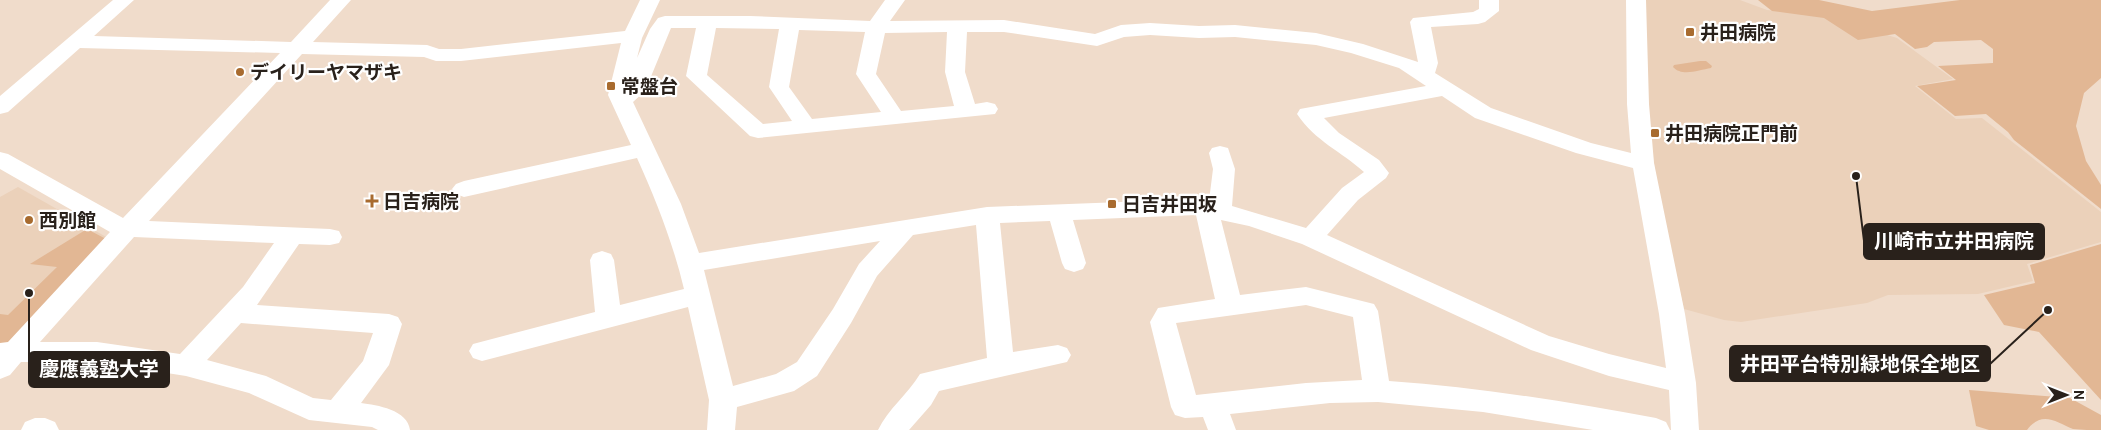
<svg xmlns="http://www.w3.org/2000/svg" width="2101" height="430" font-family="Cabin,'Noto Sans JP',sans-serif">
<rect width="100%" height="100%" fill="#f0dccb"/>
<g fill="#ebd1ba">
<path d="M1645 0H1740L1767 10 1823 15 1897 38 1953 79 1915 86 1956 119 1982 118 2101 212V242L2027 264 2033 281 1978 294 1888 295 1867 303 1741 322 1724 320 1684 309 1661 209 1651 143 1648 115Z"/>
<path d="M18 187 108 238 0 348V197Z"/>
</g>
<g fill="#e2b794">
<path d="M1758 0H1819L1872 11 1960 0H2101V78L2084 93 2076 126 2086 161 2101 185V209L2014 140 2008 132 1986 114 1955 116 1917 86 1956 80 1938 66 1993 63V49L1981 40 1934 42 1927 47 1915 49 1895 34 1858 40 1824 18 1772 11Z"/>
<path d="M1700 61H1706L1712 66 1711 68C1699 70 1682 77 1673 67L1674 65Z"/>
<path d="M87 229 106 239 5 347H0V314L8 315 57 267 30 264Z"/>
<path d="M2101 244V400L2039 332 2004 325 1984 295 2035 283 2030 265Z"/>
<path d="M1969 390 2070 398 2101 415V430C2093 430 2081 430 2073 429 2056 422 2042 410 2027 430H1989L1976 426Z"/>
</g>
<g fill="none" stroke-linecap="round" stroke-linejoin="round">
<g fill="#fff" fill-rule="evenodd">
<path d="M113 0H134L94 36 291 42 330 0H351L313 42 427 45 439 49H461L625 31 640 0H660L642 38 637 58 650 29 658 18 665 16H750L870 21 885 0H905L890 21 1004 20 1095 34 1121 25 1150 23 1199 26 1235 25 1316 33 1363 44 1418 62 1410 22 1413 18 1473 12 1479 9V0H1499V11L1485 22 1478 24 1431 27 1438 63 1435 73 1491 108 1591 143 1631 153 1627 104 1626 0H1646L1649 104 1654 163 1685 314 1696 383 1699 430H1671L1669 390 1609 376 1531 350 1302 244 1249 226 1221 220 1240 295 1306 287 1374 304 1378 311 1389 381C1479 387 1568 402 1656 418L1666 422 1670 430H1593L1483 412 1378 402 1330 403 1230 414 1236 430H1208L1203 417 1185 418 1175 415 1171 407 1150 322 1158 308 1215 299 1196 215 1073 220 1086 263 1083 269 1074 272 1065 269 1062 263 1050 221 1000 223 1013 352 1058 345 1067 348 1071 355 1067 362 939 391 931 405 909 430H878C888 409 908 394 920 374L987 358 976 225 913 235 877 276 851 323 817 376 794 391 737 407 735 430H707L709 400 688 307 482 361 473 358 469 351 473 344 595 312 590 260 593 254 602 251 611 254 614 260 620 305 684 289C673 243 656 200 637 158L464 197 456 194 452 189 456 184 464 181 631 145 608 95 621 43 461 61H436L424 57 302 54 149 221 330 229 339 231 342 237 339 243 330 245 299 244 257 305 389 314 398 317 402 324 389 365 361 403C377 405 408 410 410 430H378L372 427 309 420 249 393 186 376 97 362H21L10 375 0 379V343L8 342 110 232 0 169V152L8 154 123 218 280 53 80 48 8 112 0 114V96ZM671 28H696L686 76 750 136 758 138 995 114 998 109 995 104 987 102 975 104 965 72 967 32H1004L1097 46 1124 37 1150 35 1199 38 1235 37 1316 45 1351 53 1399 68 1426 86 1300 109 1297 114C1316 142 1341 151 1364 172L1342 188 1306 228 1232 206 1235 169 1228 148 1220 146 1212 148 1209 153 1213 169 1209 201 1201 199 987 207 699 253 681 204 633 102 645 91ZM716 28 779 29 769 87 792 121 763 124 707 75ZM799 30 865 32 856 74 881 112 812 119 789 87ZM947 32 945 72 954 106 901 111 876 74 885 33ZM1442 96 1475 118 1576 153 1633 168 1659 314 1666 368 1609 354 1549 336 1327 235 1358 200 1386 178 1389 173 1379 160 1339 133 1324 118ZM134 237 274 243 243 287 180 354 97 342H40ZM880 241 859 264 833 309 797 362 776 374 733 386 704 270ZM1306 305 1353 317 1362 380 1306 383 1196 395 1176 323ZM241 323 373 333 363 361 331 400 313 398 266 376 207 360Z"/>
<path d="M35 418H45L55 422 59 430H21L25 422Z"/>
</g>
</g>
<g fill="#a86b2f" stroke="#fff" stroke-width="2">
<rect x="1685" y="27" width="10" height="10" rx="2.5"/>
<circle cx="240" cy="72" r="5"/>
<rect x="606" y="81" width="10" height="10" rx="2.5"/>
<rect x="1650" y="128" width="10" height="10" rx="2.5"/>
<path d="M369.5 193.5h5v5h5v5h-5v5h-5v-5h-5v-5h5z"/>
<rect x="1107" y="199" width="10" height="10" rx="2.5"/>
<circle cx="29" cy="220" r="5"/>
</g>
<g text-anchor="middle" stroke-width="4.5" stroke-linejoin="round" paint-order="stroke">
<g font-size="19" font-weight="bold" fill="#29211b" stroke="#fff" text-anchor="start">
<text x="1700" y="39">井田病院</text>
<text x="250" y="79">デイリーヤマザキ</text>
<text x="621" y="93">常盤台</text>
<text x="1665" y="140">井田病院正門前</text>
<text x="383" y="208">日吉病院</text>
<text x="1122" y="211">日吉井田坂</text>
<text x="39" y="227">西別館</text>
</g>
</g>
<path fill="none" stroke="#29211b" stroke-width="2" d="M1856 176L1864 241M2048 310L1990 364M29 293L29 369"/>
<g fill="#29211b" stroke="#fff" stroke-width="2">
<circle cx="1856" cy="176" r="5"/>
<circle cx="2048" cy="310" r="5"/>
<circle cx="29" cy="293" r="5"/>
</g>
<g fill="#29211b" stroke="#29211b" stroke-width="2">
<rect x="1864" y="224" width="180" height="35" rx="5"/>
<rect x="1730" y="346" width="260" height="35" rx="5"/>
<rect x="29" y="352" width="140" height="35" rx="5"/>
</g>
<g font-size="20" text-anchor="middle" font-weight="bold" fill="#fff">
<text x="1954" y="248">川崎市立井田病院</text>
<text x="1860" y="371">井田平台特別緑地保全地区</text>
<text x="99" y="376">慶應義塾大学</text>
</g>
<g transform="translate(2066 395) rotate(90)" stroke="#ffffff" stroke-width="4" paint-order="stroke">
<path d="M0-4L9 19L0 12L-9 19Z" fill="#29211b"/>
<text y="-8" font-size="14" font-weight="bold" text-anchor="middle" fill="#29211b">N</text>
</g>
</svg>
